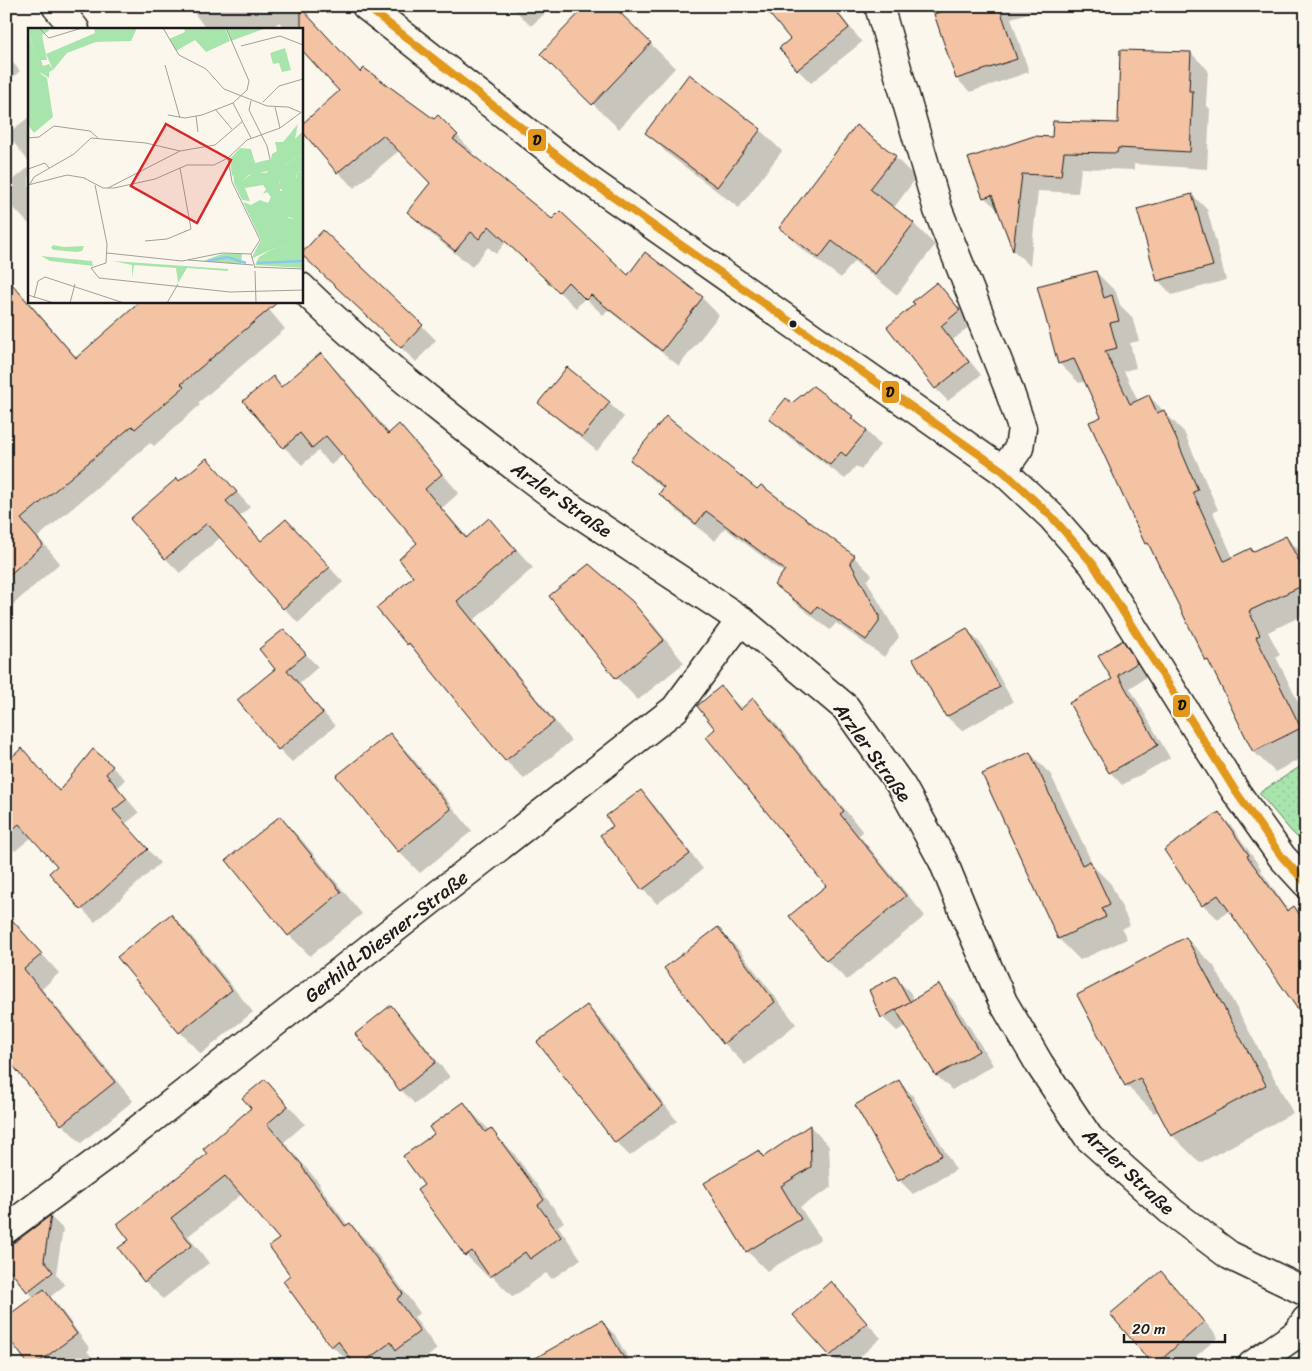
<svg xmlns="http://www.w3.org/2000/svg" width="1312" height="1371" font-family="Sriracha,sans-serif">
<defs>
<pattern id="grass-tufts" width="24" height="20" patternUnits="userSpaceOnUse" patternTransform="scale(1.25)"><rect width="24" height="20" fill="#a8e5ac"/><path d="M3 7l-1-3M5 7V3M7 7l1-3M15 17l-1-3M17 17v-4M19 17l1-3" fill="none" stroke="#90c493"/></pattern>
<pattern id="park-dots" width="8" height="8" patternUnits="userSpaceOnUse" patternTransform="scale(1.25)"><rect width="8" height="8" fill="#a8e5ac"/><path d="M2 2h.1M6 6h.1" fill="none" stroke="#90c493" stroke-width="1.8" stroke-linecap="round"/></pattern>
</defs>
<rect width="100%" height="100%" fill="#fbf7ec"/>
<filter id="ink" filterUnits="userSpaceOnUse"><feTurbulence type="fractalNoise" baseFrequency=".02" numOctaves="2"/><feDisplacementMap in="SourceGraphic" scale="10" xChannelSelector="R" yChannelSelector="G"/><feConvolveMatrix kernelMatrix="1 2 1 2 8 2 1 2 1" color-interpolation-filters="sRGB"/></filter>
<g filter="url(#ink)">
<path fill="url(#grass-tufts)" stroke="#628064" d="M1306 1351V1365H1289Z"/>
<path fill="url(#park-dots)" stroke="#628064" d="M1306 763V846L1291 831 1259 793Z"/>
<g fill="#0003">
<path d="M189 6H299L361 73 434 120 438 116 473 152 471 154 552 221 628 277 646 254 702 298 719 315 679 366 608 310 603 315 585 298 576 308 506 242 496 254 488 247 472 267 425 229 408 212 432 183 400 150 354 188 338 172 341 91 301 29H285L279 22 271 29H206Z"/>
<path d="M511 6H553L531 26Z"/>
<path d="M765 6H833L862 42 811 83 798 70 781 49 792 39Z"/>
<path d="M963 6H1034L1035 11 1011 18 1029 72 970 92 957 79Z"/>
<path d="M647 40 675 68 619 129 570 82Z"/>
<path d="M1191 53 1208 70 1206 105 1210 109 1207 169 1134 164V170L1081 168 1078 193 1038 191 1030 266 1014 251 1000 212 984 197 1053 138 1120 124Z"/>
<path d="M6 55 20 71 6 83Z"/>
<path d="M29 117V162L7 134Z"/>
<path d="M760 130 782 151 739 208 668 154 647 133Z"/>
<path d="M895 157 916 178 893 209 914 224 935 245 897 295 854 261 841 278 802 249 781 228Z"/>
<path d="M29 167V224L6 200V186Z"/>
<path d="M1192 195 1207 209 1226 280 1172 295 1158 280Z"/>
<path d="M317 268 422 326 436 340 416 362Z"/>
<path d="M1096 272 1116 292 1120 305 1132 317 1139 341 1130 343 1136 368 1124 371 1138 401 1149 396 1184 432 1218 510 1213 512 1233 558 1250 549 1254 553 1286 537 1306 557V614L1268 632 1280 655 1276 657 1306 718V756L1275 772 1254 752 1212 666 1207 660 1153 550 1146 543 1102 417 1086 381 1079 383 1059 363Z"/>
<path d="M937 283 949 296 972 324 953 340 981 375 948 401 936 389 888 327 916 305Z"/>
<path d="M17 290 34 308 77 358 262 301 285 329 198 403 200 405 154 446 150 443 38 537 60 563 8 609 6 606V416Z"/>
<path d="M321 355 339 373 390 434 399 426 417 444 459 493 442 508 468 538 489 520 507 538 533 568 474 620 571 741 524 779 506 761 426 662 408 644 419 543 344 454 331 465 318 451 302 465 284 447 272 378 282 388Z"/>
<path d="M540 403H609L624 417 597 451 555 417Z"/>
<path d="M792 405 852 416 880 445 861 470 856 466 845 479 785 434 771 419Z"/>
<path d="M207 459 221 474 250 507 240 516 262 542 300 535 343 582 298 623 284 608 221 537 180 573 165 558 179 483Z"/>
<path d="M632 460 758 491 854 557 872 575 867 581 899 637 884 657 836 623 830 630 794 602 776 584 784 573 725 528 715 541 678 512 660 494 664 489 650 478Z"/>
<path d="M551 596 631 602 653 624 684 663 638 700 617 678Z"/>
<path d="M967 630 981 644 1013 702 962 731 947 717 915 659Z"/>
<path d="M284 631 318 667 299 684 335 726 292 762 279 749 277 669Z"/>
<path d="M1122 642 1135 655 1148 676 1130 688 1170 758 1122 785 1110 772 1113 679Z"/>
<path d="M721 688 742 709 753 700 773 720 863 832 859 835 925 916 847 980 827 961 791 916 828 887 717 730Z"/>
<path d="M390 734 411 756 472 831 420 873 398 851Z"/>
<path d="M22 749 60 792 112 767 125 779 118 788 139 813 125 824 160 863 95 922 82 909 59 866 32 837 15 851 6 842V763Z"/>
<path d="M1030 753 1051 775 1094 867 1111 884 1130 925 1122 929 1127 939 1080 960 1059 939 983 775Z"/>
<path d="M641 791 655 806 703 869 657 904 643 889 614 826Z"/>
<path d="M1219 814 1233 828 1262 870 1261 871 1289 911 1293 907 1306 920V1013L1230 910 1218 919 1203 905Z"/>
<path d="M280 818 302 840 362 914 310 956 289 935Z"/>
<path d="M6 914 59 973 42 989 133 1101 81 1143 62 1124 6 1055Z"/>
<path d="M171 916 192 937 253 1012 201 1054 180 1032Z"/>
<path d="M718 928 739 950 796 1024 745 1065 724 1043 666 968Z"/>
<path d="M1186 938 1214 966 1293 1113 1200 1163 1172 1135 1159 1111 1154 1113 1126 1085 1078 996Z"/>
<path d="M895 978 910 992 914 1000 939 986 953 1000 993 1065 952 1090 937 1076 907 1025 897 1031 882 1017Z"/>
<path d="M391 1007 405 1021 450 1077 415 1104 401 1090Z"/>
<path d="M587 1007 602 1021 677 1121 630 1156 616 1142Z"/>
<path d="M265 1080 282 1098 305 1124 284 1142 320 1184 319 1185 348 1226 350 1224 368 1242 420 1313 414 1317 437 1349 417 1365H413L408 1360 402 1365H357L354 1361 350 1363 332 1346 291 1275 281 1239 242 1194 188 1236 209 1263 163 1299 145 1281 131 1240 252 1108Z"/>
<path d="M899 1081 913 1096 956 1170 913 1194 899 1180Z"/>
<path d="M464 1104 489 1130H490L512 1151 564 1222 558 1226 581 1259 552 1279 546 1273 513 1297 490 1274 488 1277 466 1255 419 1190 426 1185 436 1134Z"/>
<path d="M810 1126 829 1146 831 1188 800 1207 821 1239 767 1271 747 1251 759 1152 764 1157Z"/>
<path d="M51 1217 63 1229 56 1274 65 1285 50 1297 58 1305 90 1349 87 1351 98 1365H31L34 1298 28 1291 16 1243Z"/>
<path d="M1161 1272 1175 1287 1218 1337 1186 1365H1155Z"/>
<path d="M831 1283 881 1338 851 1365H840L831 1355Z"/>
<path d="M601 1321 615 1335 632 1365H563Z"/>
</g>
<g fill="#f4c3a4" stroke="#1c1c1c">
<path d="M586 6H613L651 43 592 105 540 54Z"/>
<path d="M763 6H832L849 28 797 70 779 48 790 39Z"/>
<path d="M959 6H999L1017 59 956 79 934 14Z"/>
<path d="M301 8 360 72 364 68 434 119 438 115 458 135 453 139 552 219 560 211 628 275 645 252 703 297 662 351 591 295 586 300 568 282 559 292 489 226 479 239 471 232 455 251 407 212 430 183 383 135 337 173 301 130V125L339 91 301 49Z"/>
<path d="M1120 50 1191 52 1189 91H1193L1190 152 1118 148 1117 153 1064 152 1061 176 1022 174 1013 251 992 195 983 198 968 158 1034 136 1052 137 1053 121 1118 123Z"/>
<path d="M689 74 761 129 717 187 645 133Z"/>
<path d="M856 125 896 156 870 189 914 223 875 274 832 241 819 258 779 228Z"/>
<path d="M1192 194 1213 266 1157 281 1137 209Z"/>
<path d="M323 230 423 325 401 348 301 254Z"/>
<path d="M1096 271 1104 298 1112 295 1119 321 1110 323 1117 348 1105 351 1130 404 1149 395 1157 413 1164 410 1198 490 1193 492 1224 561 1251 548 1252 552 1286 536 1306 575V584L1249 611 1260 635 1256 637 1301 728 1253 752 1208 660 1206 661 1148 543 1145 544 1089 422 1101 417 1074 359 1058 364 1037 286Z"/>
<path d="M6 277 76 358 141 301H279L181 384 184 387 135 429 132 426 21 519 43 545 6 578Z"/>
<path d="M937 282 960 310 941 326 969 362 935 389 887 327 915 304 912 302Z"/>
<path d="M321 353 388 434 399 424 442 474 425 489 466 538 489 518 516 550 457 601 554 722 505 761 409 643 407 645 376 608 413 577 399 559 417 543 326 436 312 448 300 433 283 448 243 401 273 376 281 387Z"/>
<path d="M567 367 610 402 582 437 538 403Z"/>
<path d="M813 386 853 416 851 418 867 430 846 456 841 452 830 465 769 419 786 398 792 403Z"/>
<path d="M666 416 757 489 761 485 855 556 850 562 879 615V622L866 640 817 606 812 613 774 585 785 570 706 511 696 524 659 494 664 487 630 460Z"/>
<path d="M207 458 237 492 226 501 261 541 286 519 330 567 283 609 207 523 165 559 130 519 177 478 179 481Z"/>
<path d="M589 564 632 601 664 640 616 679 549 596Z"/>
<path d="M967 628 1000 687 946 717 913 659Z"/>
<path d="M284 629 306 654 287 670 323 713 278 750 237 700 275 669 259 649Z"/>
<path d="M1123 640 1137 663 1118 675 1158 745 1109 773 1069 703 1112 679 1098 656Z"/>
<path d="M721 686 740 710 753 698 844 811 840 814 906 896 826 961 789 916 826 886 706 737 715 729 697 706Z"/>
<path d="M390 733 451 809 398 852 336 776Z"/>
<path d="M22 748 59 791 93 749 113 766 106 774 127 799 113 810 148 849 81 910 49 873 57 866 19 824 6 835V762Z"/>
<path d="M1030 752 1082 865 1090 861 1110 904 1102 908 1106 917 1058 939 982 774Z"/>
<path d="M641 790 690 854 642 890 600 835 613 826 606 816Z"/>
<path d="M1219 812 1249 855 1247 856 1287 911 1294 906 1306 924V1021L1218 895 1202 906 1164 850Z"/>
<path d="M280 816 341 892 288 936 226 860Z"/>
<path d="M6 913 42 954 24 969 115 1082 61 1125 6 1057Z"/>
<path d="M171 914 232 990 179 1033 117 957Z"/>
<path d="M718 927 775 1002 723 1044 664 968Z"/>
<path d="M1186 937 1266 1085 1171 1136 1140 1078 1125 1086 1077 995Z"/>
<path d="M896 976 910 1002 881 1018 869 990Z"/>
<path d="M939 984 979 1051 936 1076 896 1010Z"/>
<path d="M391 1005 436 1062 400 1091 355 1034Z"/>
<path d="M587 1005 663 1106 615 1143 577 1093 537 1042Z"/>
<path d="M265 1079 288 1106 267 1124 303 1166 302 1167 345 1226 350 1223 403 1294 397 1299 420 1331 396 1350 391 1342 360 1365H355L338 1341 331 1347 283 1281 290 1275 269 1246 279 1239 225 1176 171 1218 192 1245 144 1282 118 1248 129 1240 117 1224 207 1154 203 1149 251 1108 242 1098Z"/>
<path d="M899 1080 942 1155 898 1181 855 1105Z"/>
<path d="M464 1102 485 1132 491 1128 544 1200 538 1205 561 1237 530 1259 525 1252 490 1277 472 1251 465 1256 417 1190 424 1185 403 1156 434 1134 429 1127Z"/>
<path d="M810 1125 811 1167 781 1186 801 1219 746 1252 704 1183 759 1150 763 1157Z"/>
<path d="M51 1215 44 1260 53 1272 27 1292 6 1265V1244L15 1242Z"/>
<path d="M1161 1271 1204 1322 1155 1365H1153L1110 1314Z"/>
<path d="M831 1281 867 1323 830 1356 793 1315Z"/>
<path d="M44 1289 77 1334 35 1365H29L6 1335V1317Z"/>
<path d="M602 1320 628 1365H523Z"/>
</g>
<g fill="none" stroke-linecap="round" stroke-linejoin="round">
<g stroke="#1c1c1c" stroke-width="31">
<g id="street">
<path d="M366 6 587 179 1003 471 1052 517 1093 564 1236 792 1282 857 1306 883"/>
<path d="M879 6 938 210 1008 387 1022 428 1019 448 1003 471"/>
<path d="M6 1229 102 1158 675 709 741 620"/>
</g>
</g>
<g stroke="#1c1c1c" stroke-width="31">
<g id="secondary">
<path d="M56 6 75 29"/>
<path d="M301 287C381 365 472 435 562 502L741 620 846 708 902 787 943 861 968 922 1003 1002 1040 1065 1089 1138 1172 1212 1229 1255 1306 1292"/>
<path d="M1252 1365 1298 1333 1306 1320"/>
</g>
</g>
<use href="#street" stroke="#fbf7ec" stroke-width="28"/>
<use href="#secondary" stroke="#fbf7ec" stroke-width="28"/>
<g stroke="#fbf7ec" stroke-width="11">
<path id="bus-1" d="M366 6 587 179 1003 471 1052 517 1093 564 1236 792 1282 857 1306 883"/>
</g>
<use href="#bus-1" stroke="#e2981c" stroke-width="8"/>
</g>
</g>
<circle fill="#1c1c1c" stroke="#fbf7ec" stroke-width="2" cx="793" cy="324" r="4.5"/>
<g text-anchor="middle" stroke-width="4" stroke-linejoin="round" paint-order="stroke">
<g font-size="19" fill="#1c1c1c" stroke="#fbf7ec">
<text transform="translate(562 499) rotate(35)" y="7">Arzler Straße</text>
<text transform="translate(873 752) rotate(54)" y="7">Arzler Straße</text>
<text transform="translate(386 936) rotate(-38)" y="7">Gerhild-Diesner-Straße</text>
<text transform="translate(1129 1171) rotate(43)" y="7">Arzler Straße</text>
</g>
</g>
<g transform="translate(28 28)">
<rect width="275" height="275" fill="#fbf7ec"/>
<path d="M66 0H109L103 13 68 14 39 25 25 42 18 26 67 5ZM156 0H197L202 13 178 24 167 12 148 23 141 11 157 4ZM198 0H238L203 13ZM0 2 9 36 13 46 19 50 25 89 6 105 0 97ZM270 96 267 111 275 103V126L257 137 269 150V145L275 144V188L266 191 258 188 265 181 260 168 250 158 252 154 248 146 240 143 221 147 215 152 207 146 204 148 202 131 212 120 223 121 227 135 243 131 244 126 249 123 247 114H255ZM85 233 200 241V243L159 240 150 255 148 240 106 237 104 250V237Z" fill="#a8e5ac"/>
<path d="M0 0H20L21 3 14 7 19 32H13L15 38 21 36 25 42 21 44V50L10 43ZM275 126V144L269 145 268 151 257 143V137ZM245 139 251 146 252 163 259 162 267 177 260 190 266 191 274 186 269 213 268 216 244 221 223 231 233 212 215 174 223 177 232 172 240 175 243 169 239 164 235 166 238 161 235 157 217 160 222 173 214 172 206 155 205 142 211 140 215 152 227 144 238 145ZM25 217 36 219 56 218 54 223 49 224 26 222 23 220Z" fill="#a8e5ac"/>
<path d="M275 188V214L268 216 266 196Z" fill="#a8e5ac"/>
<path d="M257 20 263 42 254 44 251 35 245 36 242 25Z" fill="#a8e5ac"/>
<path d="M275 214V240L227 237 231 229 244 221ZM194 226H214L213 236 175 233ZM13 228 64 233 65 238 22 233Z" fill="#a8e5ac"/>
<path fill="none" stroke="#8cc8ec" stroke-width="2.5" d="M180 233 199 229 218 235M229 235 275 233"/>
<path fill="none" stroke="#a29f99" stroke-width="1" d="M11 0 21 10 54 0M135 0 151 27 178 41 196 61 239 78 260 79 272 84M213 18 252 8 275 17M137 37 152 90M223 73 221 82 239 118 242 131M235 74 251 58 275 51M205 75 223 110M247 79 252 100M187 81 204 101M140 87 157 90 174 87 205 75 219 62 221 53 198 0M168 88 170 104M0 110 11 109 26 98 62 103 70 110M200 130 204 154 232 212 223 226 227 240M0 141 17 135 21 140M56 150 75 160H86L127 151 159 137H186L200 130 219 112 252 100 275 83M2 156 6 149 46 126 63 110 118 115 152 123M0 157 39 147 57 150M67 157 79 216 78 235 63 240 71 250M80 160 152 123 187 117 215 93M117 213 139 211 163 201 152 140M79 225 154 233 194 225 223 226M160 232 225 237M227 239 275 241M227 243 228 275M71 250 202 264 275 262M0 267 26 275M6 270 10 253 17 249 96 275M42 275 47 256M139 275 150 256"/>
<path fill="#d62828" fill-opacity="0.15" stroke="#d62828" stroke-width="2.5" d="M138 96 203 132 169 195 103 158Z"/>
<rect width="275" height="275" fill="none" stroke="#1c1c1c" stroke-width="2.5"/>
</g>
<g stroke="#fbf7ec" stroke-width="2">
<rect x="527" y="128" width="20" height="24" rx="5" fill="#e2981c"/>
<rect x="881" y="380" width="19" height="24" rx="5" fill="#e2981c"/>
<rect x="1172" y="694" width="19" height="24" rx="5" fill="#e2981c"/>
</g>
<g font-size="14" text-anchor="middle" font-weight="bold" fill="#111">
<text x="537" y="145">D</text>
<text x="890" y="397">D</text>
<text x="1182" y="710">D</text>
</g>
<rect width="1312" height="1371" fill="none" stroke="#fbf7ec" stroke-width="25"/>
<rect x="12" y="12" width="1287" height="1346" fill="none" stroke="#1c1c1c" stroke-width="2" filter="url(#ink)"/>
<path d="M1124 1334v8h101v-8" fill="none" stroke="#1c1c1c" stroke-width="2.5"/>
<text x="1132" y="1334" font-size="15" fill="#1c1c1c" stroke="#fbf7ec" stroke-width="4" paint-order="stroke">20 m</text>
</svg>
